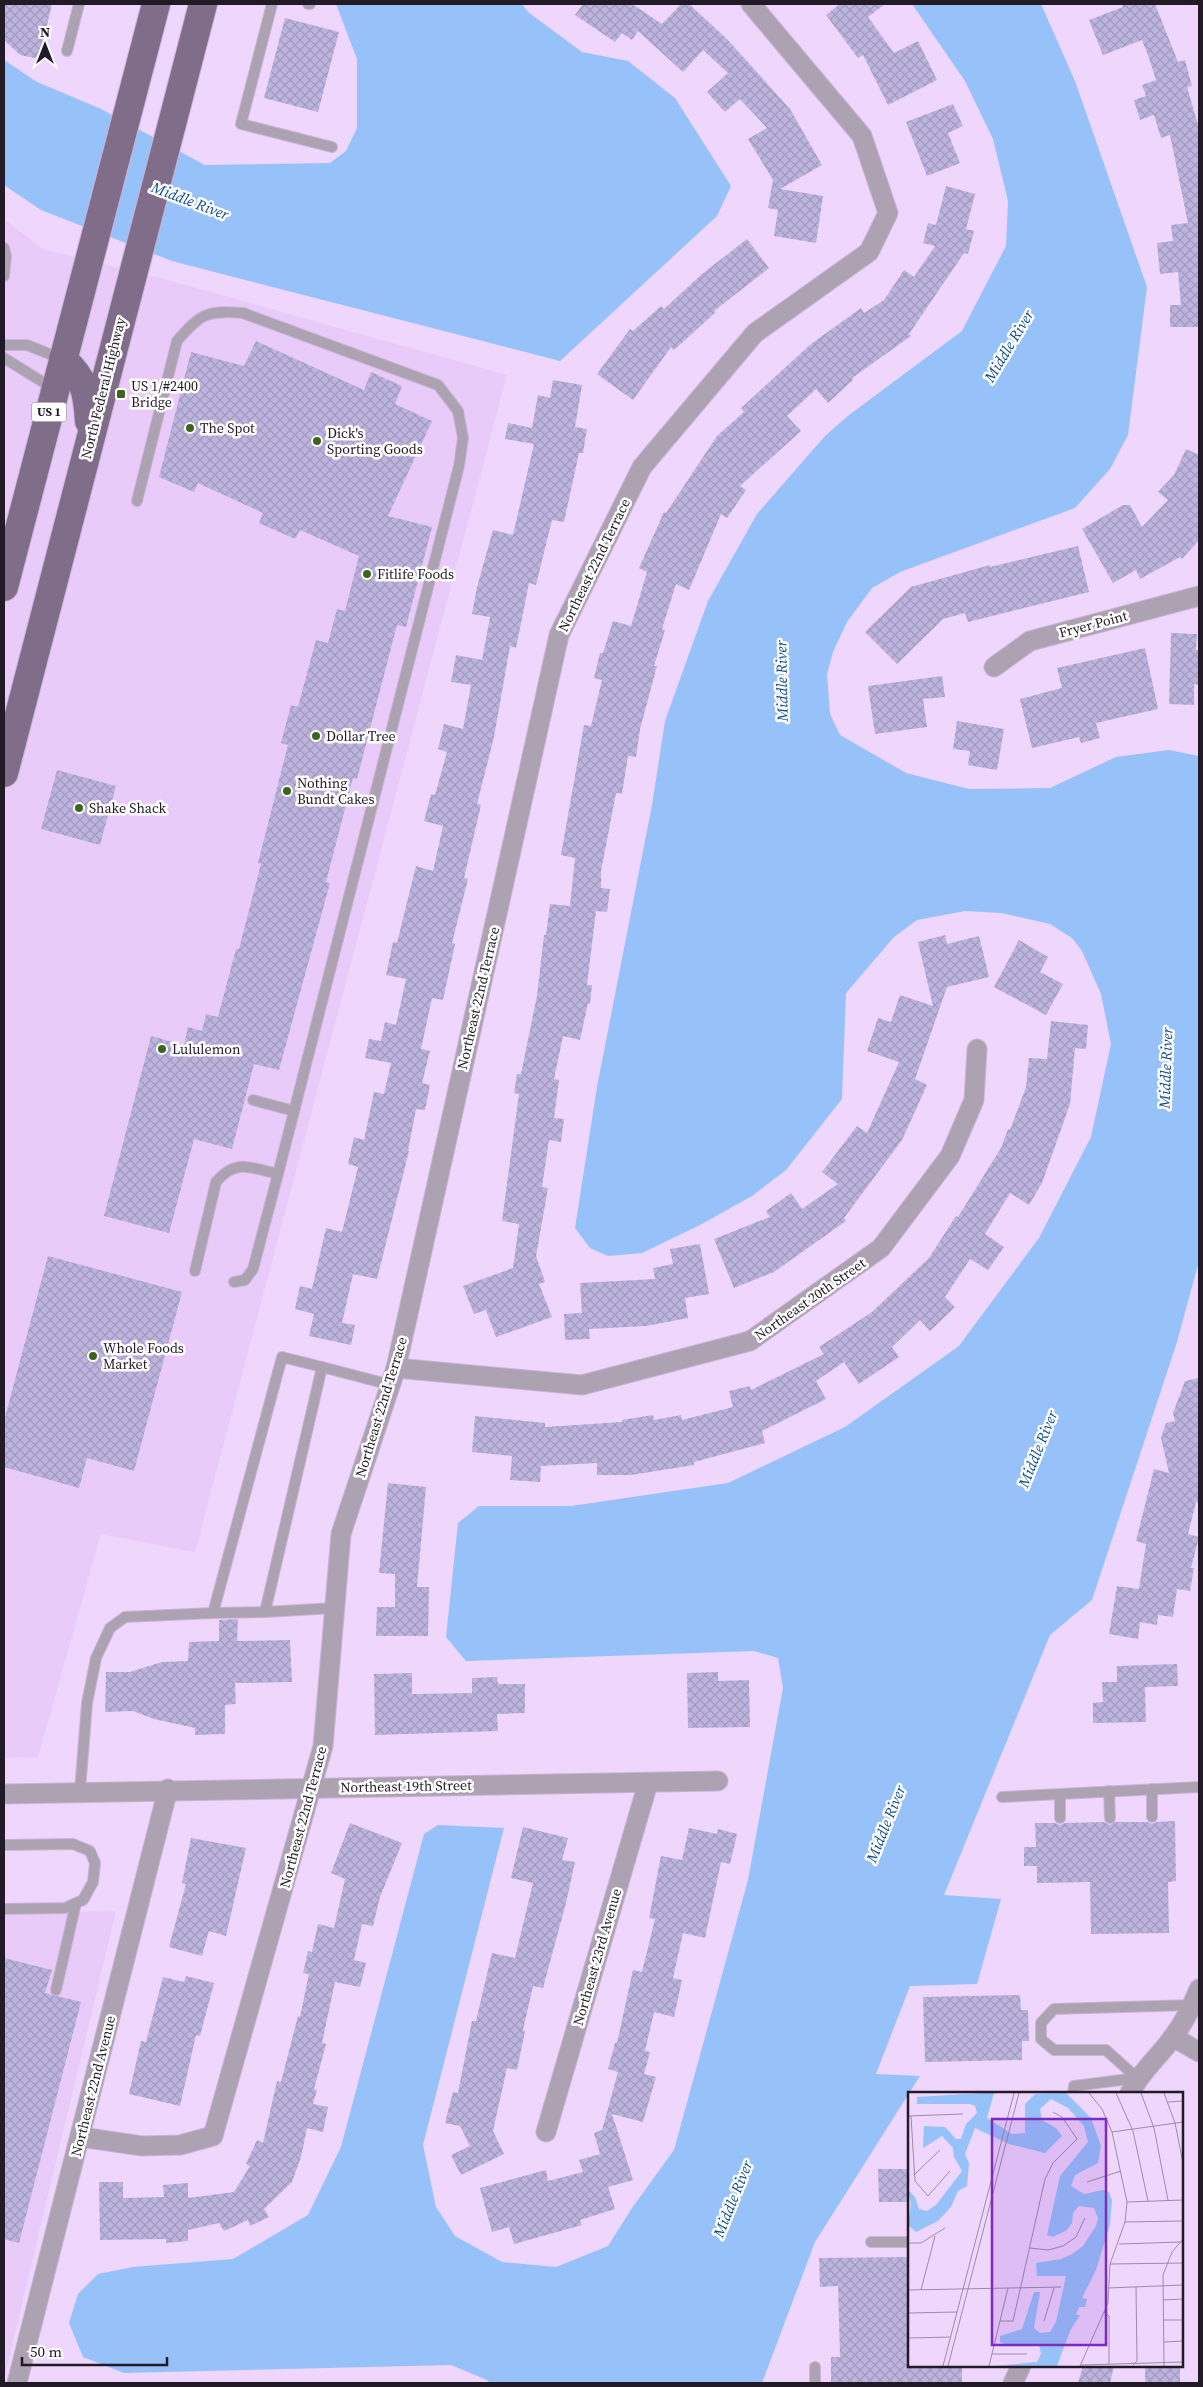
<svg xmlns="http://www.w3.org/2000/svg" width="1203" height="2387" font-family="'Source Serif 4',serif">
<defs>
<pattern id="building-cross-hatch" width="8" height="8" patternUnits="userSpaceOnUse" patternTransform="scale(1.25)"><rect width="8" height="8" fill="#bcb4de"/><path d="M0 0l8 8M0 8l8-8" fill="none" stroke="#a19abe"/></pattern>
</defs>
<rect width="100%" height="100%" fill="#efd6fd"/>
<g fill="#e9cbf9">
<path d="M4 219 43 249 164 279 507 375 195 1552 101 1534 38 1757 4 1758Z"/>
<path d="M116 1911 4 2379V1913Z"/>
</g>
<g fill="#96c2f9">
<path d="M336 4H522L528 12 582 52 628 61 675 98 731 186 717 216 560 361 172 261 41 210 4 185V60L37 82 99 108 205 165 330 163 346 151 357 128V59Z"/>
<path d="M912 4H1041L1075 81 1147 287 1128 435 1110 469 1075 508 900 572 872 588 847 622 833 652 827 674 830 714 840 735 906 773 969 789 1050 788 1116 757 1169 750 1199 756V1261L1177 1342 1092 1600 1050 1635 944 1895 1001 1899 977 1984 910 1986 876 2074 920 2076 815 2242 762 2383H490L487 2380 451 2365 124 2373 83 2357 69 2323 78 2294 98 2274 133 2267 233 2259 308 2215 341 2147 424 1834 438 1825 504 1828 423 2145 436 2207 455 2236 502 2262 556 2267 608 2246 632 2208 674 2150 748 1880 783 1688 778 1658 754 1651 466 1661 446 1637 458 1523 479 1506H571L728 1483 845 1427 959 1346 1039 1238 1091 1137 1111 1044 1101 994 1082 951 1072 938 1050 924 1001 913 965 911 917 920 894 937 846 993 842 1099 786 1170 752 1196 700 1225 642 1253 608 1256 590 1248 575 1228 597 1087 652 805 665 721 708 601 757 514 825 436 849 415 962 331 1006 246 1008 201 993 139 965 81Z"/>
</g>
<g fill="url(#building-cross-hatch)">
<path d="M4 4H52L39 59 20 55 4 40Z"/>
<path d="M583 4H632L662 24 681 4H689L727 39 790 109 822 165 780 189 823 196 816 243 774 236 778 210 768 208 773 180 748 139 767 128 740 99 725 112 707 92 728 73 703 50 683 72 638 31 632 40 622 33 615 42 575 15Z"/>
<path d="M840 4H885L868 17 894 53 918 41 937 80 888 105 863 55 858 58 826 15Z"/>
<path d="M1122 4H1155L1178 62 1185 60 1192 86 1187 87 1199 128V327H1170V305H1181L1178 272 1160 274 1157 243 1173 241 1171 225 1188 223 1170 135 1161 138 1154 115 1140 120 1134 100 1146 96 1142 85 1156 80 1149 58 1142 40 1103 55 1089 20 1123 7Z"/>
<path d="M285 18 339 32 318 112 264 98Z"/>
<path d="M953 104 963 126 948 133 960 163 927 176 906 122Z"/>
<path d="M946 186 975 194 966 229 974 231 968 254 964 253 909 334 911 336 852 378 853 380 828 403 816 389 787 416 801 431 740 486 746 490 727 518 721 514 689 590 676 584 662 629 665 630 654 666H657L640 729 636 757 628 756 622 794 616 793 601 871V888L610 889 607 912 596 911 587 985H592L590 1004 588 1003 580 1040 563 1036 554 1079 559 1080 554 1118 564 1119 561 1142 549 1140 542 1187 548 1188 536 1256 545 1282 539 1284 552 1317 496 1337 486 1310 474 1314 463 1286 513 1268 519 1224 502 1221 519 1094 514 1093 517 1074H521L537 996 544 935H546L550 904 570 906 575 858 561 855 584 725 591 726 602 680 594 678 600 653H603L613 621 631 626 647 572 639 568 664 512 666 513 717 436 744 412 741 408 811 344 861 308 864 313 884 300 904 270 914 277 935 246 923 243 928 223 936 225Z"/>
<path d="M747 239 769 268 714 311 716 312 674 350 671 347 633 400 597 374 630 329 633 331 661 306 664 309 702 274Z"/>
<path d="M256 341 364 390 371 372 402 386 395 404 432 421 388 516 432 527 406 627 397 625 357 779 353 778 326 882 330 883 279 1070 254 1064 232 1149 194 1139 169 1233 104 1216 151 1036 184 1045 188 1027 202 1031 206 1014 218 1017 236 949H239L261 864 258 863 288 745 281 743 291 705 298 707 316 640 328 643 337 609 345 611 359 556 300 530 295 539 259 523 263 513 198 483 194 492 159 477 191 352 244 366Z"/>
<path d="M553 380 582 385 575 427 587 429 583 453H579L564 522 552 520 536 585 529 583 516 648 510 646 494 737 477 804 481 805 464 878 468 879 452 943 455 944 443 1000 432 998 421 1049 430 1051 422 1083 430 1085 425 1110 416 1109 408 1151H409L377 1279 353 1274 342 1323 355 1325 351 1345 309 1336 314 1314 295 1309 300 1286 312 1289 326 1228 342 1232 358 1167 348 1164 354 1137 364 1140 374 1092 384 1094 391 1063 365 1058 369 1039 381 1041 385 1022 396 1025 406 979 386 975 393 942 397 943 416 866 433 871 443 826 424 821 431 794 435 795 447 752 438 749 444 724 463 729 471 685 451 682 456 655 482 660 490 617 472 614 477 587 493 530 513 535 534 444 505 439 508 423 532 428 538 395 550 398Z"/>
<path d="M1186 449 1199 455V540L1182 559 1180 557 1140 579 1136 570 1113 583 1082 529 1123 505H1130L1142 527 1168 500 1158 492 1174 475Z"/>
<path d="M1078 546 1089 592 968 622 965 613 943 619 897 664 865 632 911 587 990 565V567Z"/>
<path d="M1171 633 1197 634 1196 650H1199V685L1194 684V705L1169 704Z"/>
<path d="M1145 648 1158 709 1096 723 1100 738 1081 743 1079 737 1032 748 1020 699 1062 688 1057 668Z"/>
<path d="M942 676 945 697 923 699 927 727 875 734 868 686Z"/>
<path d="M957 721 1004 729 997 770 968 765 970 751 953 749Z"/>
<path d="M57 770 116 786 100 845 41 829Z"/>
<path d="M945 935 947 944 979 936 989 977 947 987 915 1079 927 1085 902 1140 844 1218 846 1221 774 1272 734 1288 714 1239 770 1217 766 1211 791 1193 802 1209 838 1184 822 1172 857 1126 867 1133 899 1062 867 1051 878 1018 891 1022 900 995 933 1006 918 942Z"/>
<path d="M1019 940 1048 957 1040 972 1063 984 1046 1015 994 987Z"/>
<path d="M1051 1021 1088 1025 1086 1049 1075 1048 1070 1104 1042 1183 1029 1205 1010 1193 985 1234 1004 1247 988 1270 970 1259 945 1297 955 1307 930 1331 920 1320 892 1347 899 1357 859 1384 844 1362 816 1381 826 1399 762 1431 765 1443 694 1462V1465L631 1475H597V1463L541 1466 540 1482 510 1480 512 1456 472 1452 475 1416 545 1423V1427L622 1422V1420L653 1415 654 1420 681 1415 682 1420 733 1407 729 1391 750 1386 751 1390 824 1354 819 1347 872 1312 929 1258 956 1216 958 1217 1001 1148 1008 1129 1010 1130 1026 1087 1029 1058 1047 1059Z"/>
<path d="M700 1244 709 1294 685 1298 688 1318 646 1326 589 1329 590 1339 565 1340 564 1314 582 1313 580 1283 655 1279 653 1268 673 1264 670 1249Z"/>
<path d="M48 1256 182 1292 134 1471 87 1458 79 1488 4 1467V1421Z"/>
<path d="M1199 1378V1503L1196 1502 1188 1534 1199 1537 1191 1568H1194L1190 1591 1177 1589 1173 1617 1158 1615 1157 1625 1140 1622 1138 1639 1109 1634 1117 1586 1139 1589 1146 1544 1136 1541 1154 1469 1169 1473 1161 1438 1166 1423 1175 1421 1173 1413 1185 1381Z"/>
<path d="M388 1483 426 1487 417 1587H429L428 1636H376L377 1607H395V1574L379 1573Z"/>
<path d="M238 1619 237 1641 290 1640 292 1682 235 1683 236 1704 225 1705V1734L195 1735V1728L154 1719 133 1711 105 1712 106 1672H130L162 1662 188 1661 189 1642 219 1641V1620Z"/>
<path d="M1177 1664 1178 1686 1145 1687 1146 1722 1093 1723V1703L1103 1702 1102 1682H1117V1666Z"/>
<path d="M718 1672V1681L749 1680 750 1727 688 1728 687 1673Z"/>
<path d="M412 1673V1694L472 1693V1678L497 1677 498 1684H525V1713L497 1714 498 1731 375 1735 374 1674Z"/>
<path d="M1175 1821 1176 1881 1168 1882 1169 1933 1091 1934 1090 1882 1037 1883V1866H1024V1847H1036L1035 1823H1055L1060 1825 1065 1823 1105 1822 1110 1825 1115 1822H1147L1152 1824 1157 1822Z"/>
<path d="M350 1823 402 1843 380 1897 373 1926 362 1924 354 1960 366 1963 360 1987 335 1982 322 2043 326 2044 314 2089 317 2090 313 2104 328 2107 323 2132 307 2128 301 2157 292 2182 264 2209 269 2217 250 2226 248 2220 224 2231 219 2223 188 2230V2241L166 2243V2239L100 2240 99 2182H123V2198L164 2197 163 2185 188 2183V2198L234 2192 250 2166 246 2164 257 2140 263 2143 277 2081 281 2082 298 2016 300 2017 309 1974 303 1973 308 1951 312 1952 318 1924 334 1928 345 1879 331 1873Z"/>
<path d="M523 1827 568 1838 562 1860 575 1862 566 1903 543 1988 533 1986 523 2030 525 2031 517 2070 507 2068 493 2131 504 2154 461 2175 451 2155 470 2146 460 2126 445 2123 453 2092 458 2093 472 2021H476L492 1953 515 1958 533 1883 511 1878Z"/>
<path d="M689 1828 717 1834 718 1829 737 1834 730 1864 721 1862 705 1938 683 1933 673 1978 682 1980 674 2017 654 2012 645 2051 650 2052 644 2074 656 2077 643 2122 612 2114 633 2180 608 2187 615 2209 580 2220 582 2225 514 2244 509 2227 492 2232 480 2188 546 2170 548 2181 583 2172 579 2160 600 2154 594 2133 602 2130 618 2072 608 2069 615 2043H617L633 1970 642 1972 655 1919 649 1918 661 1856 682 1860Z"/>
<path d="M191 1838 246 1848 226 1936 209 1931 202 1956 169 1947 186 1884 182 1883Z"/>
<path d="M4 1958 52 1970 45 1993 81 2002 19 2243 4 2239Z"/>
<path d="M186 1976 214 1983 200 2036 196 2035 180 2106 129 2094 141 2041 146 2042 163 1977 184 1982Z"/>
<path d="M1020 1995 1021 2010H1028L1029 2041H1022V2060L925 2062 923 1997Z"/>
<path d="M878 2169H909V2202H879Z"/>
<path d="M909 2257V2366H962V2383H831V2357H840L838 2286 820 2287 819 2258Z"/>
<path d="M1083 2366H1114L1110 2383H1078Z"/>
<rect x="1145" y="2366" width="35" height="17"/>
</g>
<g fill="none" stroke-linecap="round" stroke-linejoin="round">
<g stroke="#cab4d7" stroke-width="12">
<g id="lane">
<path d="M272 4 241 124 332 147"/>
<path d="M308 4H310"/>
<path d="M67 51 79 4"/>
<path d="M4 248 6 256 4 276"/>
<path d="M4 345H27L62 359"/>
<path d="M4 358 54 389"/>
<path d="M137 501 177 341C200 314 207 310 243 313L438 385 458 411 463 438 459 466 278 1174"/>
<path d="M253 1100 294 1111"/>
<path d="M195 1271 216 1182C236 1158 251 1168 278 1174L253 1269 245 1280 234 1282"/>
<path d="M322 1367 391 1385"/>
<path d="M265 1612 213 1613 282 1357 322 1367 265 1612 335 1608"/>
<path d="M1152 1789V1817"/>
<path d="M80 1791 87 1703 96 1658 110 1628 125 1617 213 1613"/>
<path d="M1109 1791 1110 1818"/>
<path d="M1060 1794V1818"/>
<path d="M1002 1797 1199 1787"/>
<path d="M4 1845 73 1844 90 1851 95 1863 93 1882 83 1900 65 1908 4 1909"/>
<path d="M56 1990 76 1903"/>
<path d="M1137 2078 1106 2050H1054L1041 2039V2023L1054 2009 1193 2005"/>
<path d="M1073 2093 1074 2086 1137 2078"/>
<path d="M871 2242H909"/>
<path d="M815 2367V2383"/>
</g>
</g>
<g stroke="#cab4d7" stroke-width="21">
<g id="street">
<path d="M994 667 1030 641 1199 596"/>
<path d="M396 1368 582 1385 750 1341 881 1248 950 1156 974 1100 977 1049"/>
<path d="M4 1794 718 1781"/>
<path d="M1173 2037 1199 2052"/>
<path d="M1130 2093C1141 2071 1159 2057 1173 2037 1184 2023 1192 2006 1199 1989"/>
<path d="M546 2132 648 1783"/>
<path d="M81 2137 142 2146 180 2145 213 2136 323 1746 341 1534 396 1368 559 635 642 467 755 333 869 252 888 213 862 136 751 4"/>
<path d="M17 2383 168 1789"/>
<path d="M1013 2383 1021 2366"/>
</g>
</g>
<g stroke="#cab4d7" stroke-width="30">
<g id="primary">
<path d="M63 359C85 380 87 391 89 421"/>
<path d="M4 587 156 4"/>
<path d="M4 773 203 4"/>
</g>
</g>
<use href="#lane" stroke="#aca2b2" stroke-width="10"/>
<use href="#street" stroke="#aca2b2" stroke-width="19"/>
<use href="#primary" stroke="#806d8a" stroke-width="28"/>
</g>
<g fill="#3d631d" stroke="#fff" stroke-width="2">
<rect x="116" y="389" width="10" height="10" rx="2.5"/>
<circle cx="190" cy="428" r="5"/>
<circle cx="317" cy="441" r="5"/>
<circle cx="367" cy="574" r="5"/>
<circle cx="316" cy="736" r="5"/>
<circle cx="287" cy="791" r="5"/>
<circle cx="79" cy="808" r="5"/>
<circle cx="162" cy="1049" r="5"/>
<circle cx="93" cy="1356" r="5"/>
</g>
<g text-anchor="middle" stroke-width="5" stroke-linejoin="round" paint-order="stroke">
<rect fill="#fff" stroke="#655f68" stroke-width="1" x="31.5" y="402.5" width="35" height="19" rx="4"/>
<g font-size="12" font-weight="bold" fill="#231a28">
<text x="49" y="416">US 1</text>
</g>
<g font-size="14" fill="#231a28" stroke="#fff" text-anchor="start">
<text x="131" y="391">US 1/#2400<tspan x="131" dy="16">Bridge</tspan></text>
<text x="200" y="433">The Spot</text>
<text x="327" y="438">Dick's<tspan x="327" dy="16">Sporting Goods</tspan></text>
<text x="377" y="579">Fitlife Foods</text>
<text x="326" y="741">Dollar Tree</text>
<text x="297" y="788">Nothing<tspan x="297" dy="16">Bundt Cakes</tspan></text>
<text x="89" y="813">Shake Shack</text>
<text x="172" y="1054">Lululemon</text>
<text x="103" y="1353">Whole Foods<tspan x="103" dy="16">Market</tspan></text>
</g>
<g font-size="14" fill="#231a28" stroke="#fff">
<text transform="translate(103 388) rotate(-76)" y="5">North Federal Highway</text>
<text transform="translate(594 565) rotate(-64)" y="5">Northeast 22nd Terrace</text>
<text transform="translate(1093 624) rotate(-15)" y="5">Fryer Point</text>
<text transform="translate(478 998) rotate(-77)" y="5">Northeast 22nd Terrace</text>
<text transform="translate(810 1299) rotate(-35)" y="5">Northeast 20th Street</text>
<text transform="translate(381 1407) rotate(-73)" y="5">Northeast 22nd Terrace</text>
<text transform="translate(406 1786) rotate(-1)" y="5">Northeast 19th Street</text>
<text transform="translate(303 1817) rotate(-75)" y="5">Northeast 22nd Terrace</text>
<text transform="translate(597 1957) rotate(-74)" y="5">Northeast 23rd Avenue</text>
<text transform="translate(93 2086) rotate(-76)" y="5">Northeast 22nd Avenue</text>
</g>
<g font-size="15" font-style="italic" fill="#0d4b8b" stroke="#fff">
<text transform="translate(190 201) rotate(21)" y="5">Middle River</text>
<text transform="translate(1009 346) rotate(-59)" y="5">Middle River</text>
<text transform="translate(782 681) rotate(-91)" y="5">Middle River</text>
<text transform="translate(1166 1068) rotate(-88)" y="5">Middle River</text>
<text transform="translate(1038 1449) rotate(-68)" y="5">Middle River</text>
<text transform="translate(886 1824) rotate(-68)" y="5">Middle River</text>
<text transform="translate(733 2199) rotate(-68)" y="5">Middle River</text>
</g>
</g>
<g transform="translate(908 2092)">
<rect width="275" height="275" fill="#efd6fd"/>
<path d="M73 1H86L79 26 104 42 117 41V12L127 2 158 1 183 26 193 54 190 71 167 83 163 94 176 102 195 98 201 100 204 108 202 133 188 178 174 206 179 207 177 215H171L168 223H172L162 239 149 274H89L129 270 133 262 131 252H96L92 250V244L114 237 126 200H132L126 236 132 241 142 240 148 230 158 184H129L128 171 153 167 164 162 175 154 188 134 190 126 186 116 171 114 165 121 164 131 159 138 145 145 139 143 152 84 180 50 176 34 160 16 143 7 132 17 134 28 148 36 154 44 137 61 101 52 67 36 57 62 61 71 59 94 50 99 43 115 30 129 8 140 0 133 3 112 0 98 7 105 11 117 19 119 28 113 54 79 46 65 45 56 34 44 15 56 16 34 37 35 48 47H53L58 32 69 21 67 14 62 12H9V5Z" fill="#96c2f9"/>
<path fill="none" stroke="#9d8ba8" stroke-width="1" d="M208 1 225 39 240 109M233 1 246 36 260 108M256 1 267 31 275 71M260 10 275 9M0 24 55 22M3 24 7 89 20 104 42 79M204 40 275 30M6 83 32 58M179 90 213 79M219 110 275 108M217 130 275 129M0 151H13L37 136M211 152 273 150M122 156 140 158 155 154 168 145 177 126M202 172 275 171M200 196 275 193M0 198 153 195M13 198 27 144M255 208 275 207M196 220 201 224V272M0 221 49 220M256 228H275M92 229H105L137 87 145 71 169 47 154 25 145 20M136 229 146 196M0 246 43 245M256 250 275 249M84 262H119M173 273 275 270M225 273 229 269 228 195M35 274 106 1M40 274 111 1M81 274 100 196M172 274 200 211 202 172 217 130 219 110 204 40 194 17 181 1M256 274 255 183 264 160 275 147"/>
<path fill="#7b2cbf" fill-opacity="0.15" stroke="#7b2cbf" stroke-width="2.5" d="M84 27H198V253H84Z"/>
<rect width="275" height="275" fill="none" stroke="#231a28" stroke-width="2.5"/>
</g>
<rect width="1203" height="2387" fill="none" stroke="#231a28" stroke-width="10"/>
<g transform="translate(45 45)" stroke="#ffffff" stroke-width="4" paint-order="stroke">
<path d="M0-4L9 19L0 12L-9 19Z" fill="#231a28"/>
<text y="-8" font-size="14" font-weight="bold" text-anchor="middle" fill="#231a28">N</text>
</g>
<path d="M22 2357v8h145v-8" fill="none" stroke="#231a28" stroke-width="2.5"/>
<text x="30" y="2357" font-size="15" fill="#231a28" stroke="#ffffff" stroke-width="4" paint-order="stroke">50 m</text>
</svg>
